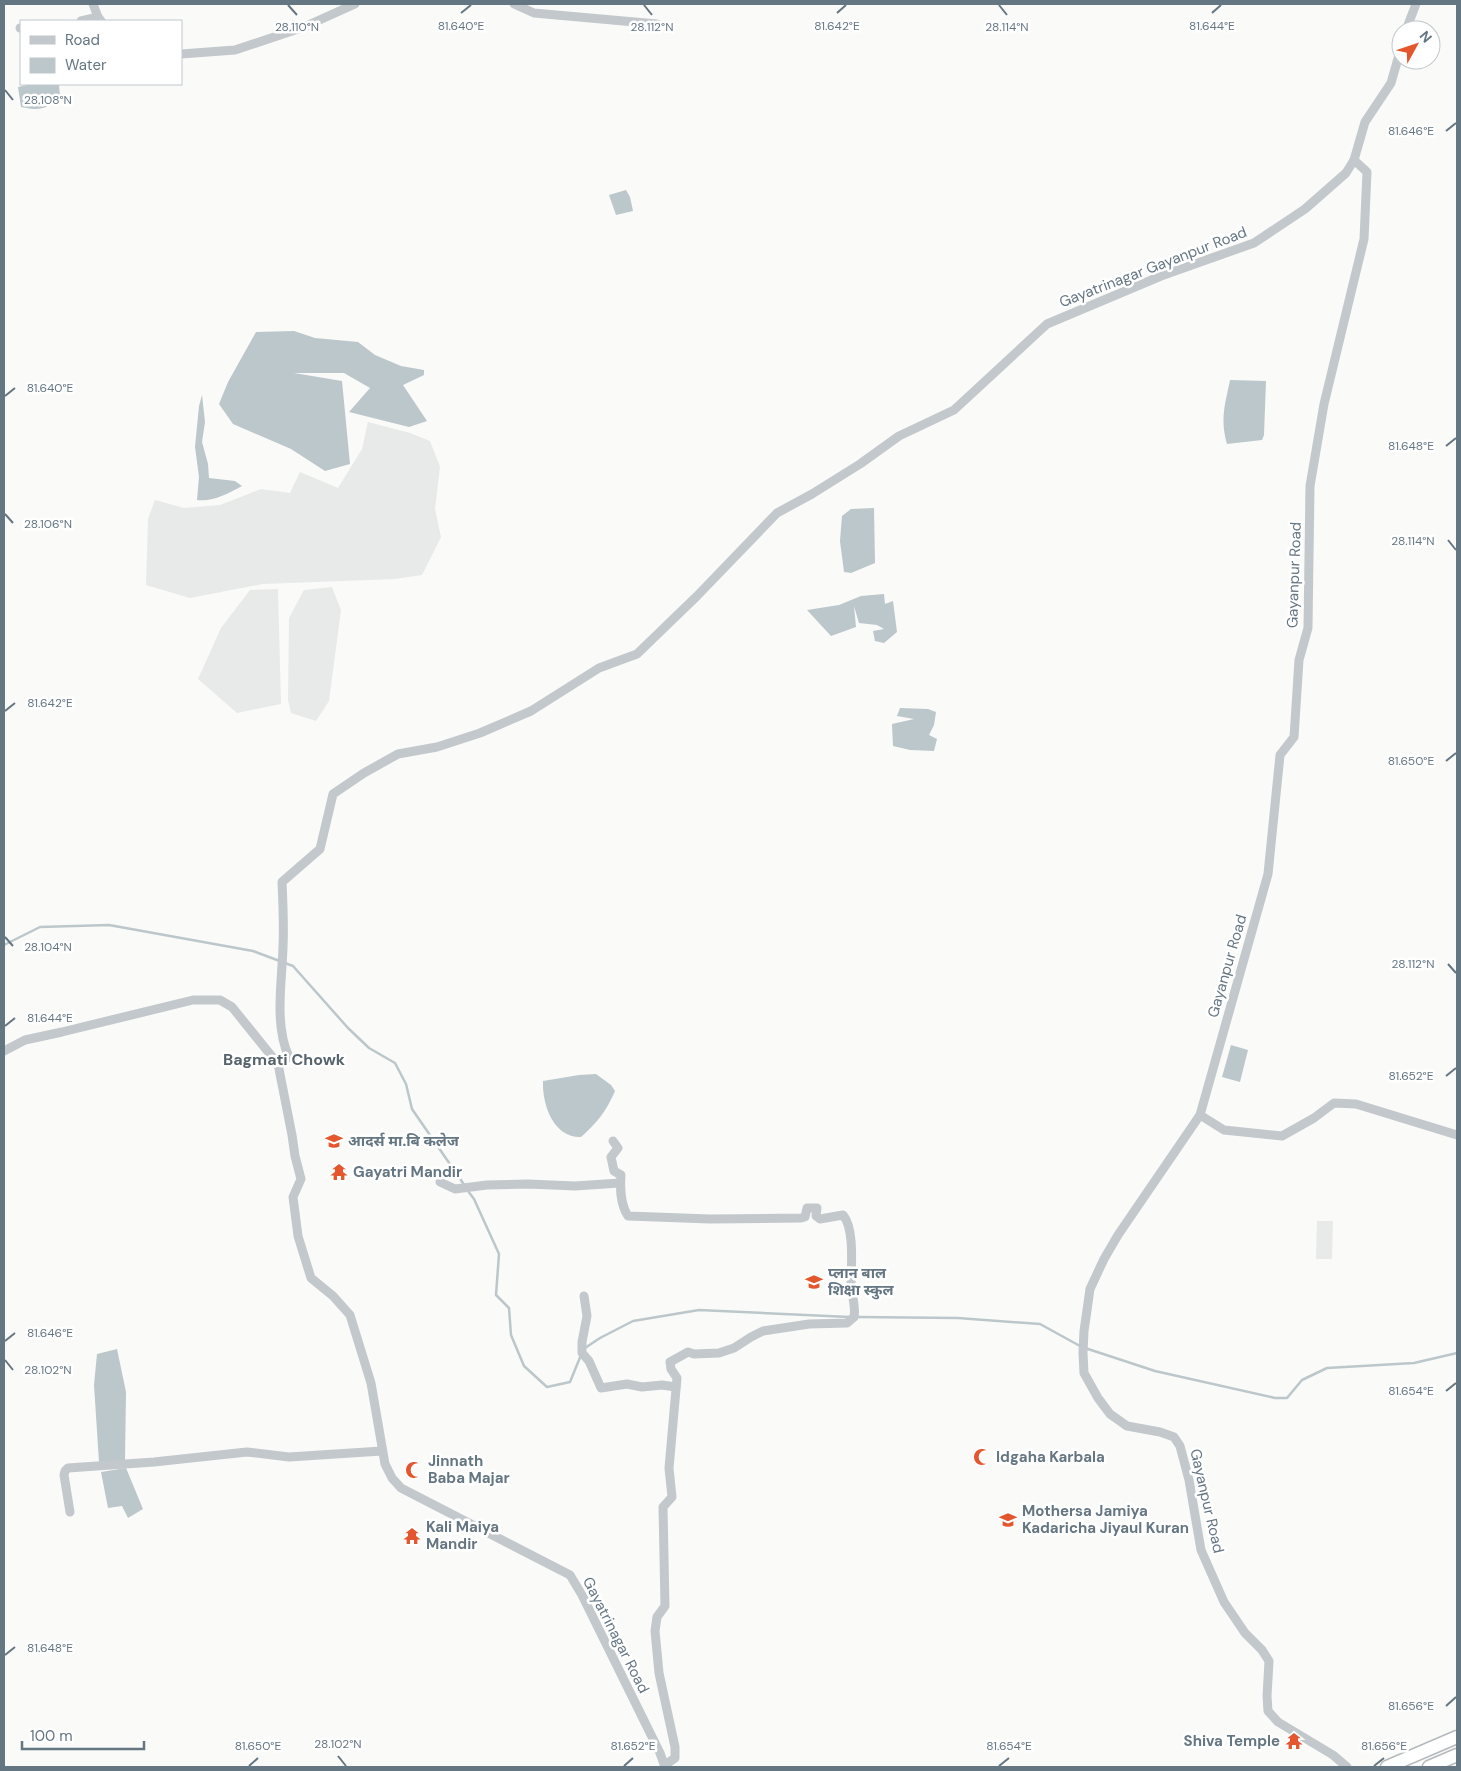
<svg xmlns="http://www.w3.org/2000/svg" width="1461" height="1771" font-family="'DM Sans','Noto Sans Devanagari',sans-serif">
<rect width="100%" height="100%" fill="#fafaf8"/>
<g fill="#e8e9e9">
<path d="M368 422 410 433 430 441 440 467 435 509 441 537 422 575 395 579 263 584 190 598 146 585 148 519 155 500 184 508 220 505 261 489 290 493 300 472 338 488 362 449Z"/>
<path d="M332 587 341 610 329 701 316 721 291 713 288 700 289 618 304 590Z"/>
<path d="M278 589 281 704 237 713 198 679 221 628 250 590Z"/>
<path d="M1317 1221H1333L1332 1259H1316Z"/>
</g>
<g fill="#bbc7cb">
<path d="M32 84 59 85 60 96C46 110 40 111 21 107L18 87Z"/>
<path d="M626 190 630 197 633 211 616 215 609 195Z"/>
<path d="M294 331 315 338 358 342 375 355 401 366 424 370V375L403 385 427 421 409 427 349 412 370 388 344 373H294L342 381 350 464 325 471 291 449 233 424 219 404 228 382 256 332Z"/>
<path d="M1230 380 1266 381 1264 435 1262 440 1227 444C1220 418 1225 405 1230 380Z"/>
<path d="M202 395 205 422 202 442 208 464 209 478 235 481 242 486C227 494 213 502 197 500L199 477 195 447 199 406Z"/>
<path d="M874 508 875 563 851 573 844 572 840 541 842 516 851 509Z"/>
<path d="M884 594 885 604 893 601 897 632 884 643 875 641 873 631 884 629 877 625 859 623 854 606 856 627 831 636 807 610 839 605 861 596Z"/>
<path d="M900 708 928 709 936 712 934 725 929 735 937 739 934 751 910 750 893 746 892 724 914 719 897 716Z"/>
<path d="M1231 1045 1248 1050 1240 1082 1222 1077Z"/>
<path d="M596 1074 611 1085 615 1091C607 1110 597 1123 581 1137 553 1138 542 1104 543 1081L579 1075Z"/>
<path d="M117 1349 126 1392 125 1460 99 1462 94 1385 97 1354Z"/>
<path d="M126 1468 143 1509 128 1518 122 1506 108 1508 101 1472Z"/>
</g>
<g fill="none" stroke-linecap="round" stroke-linejoin="round">
<g stroke="#bbc7cb" stroke-width="2.5">
<path d="M4 945 40 927 109 925 253 951 293 966 348 1028 369 1048 395 1063 406 1084 412 1109 465 1186"/>
<path d="M468 1191 474 1199 499 1254 496 1295 509 1308 511 1335 524 1366 547 1387 570 1382 581 1355"/>
<path d="M857 1317 958 1318 1040 1324 1080 1346"/>
<path d="M585 1348 600 1338 633 1321 699 1310 849 1317"/>
<path d="M1085 1348 1155 1371 1275 1398H1287L1302 1380 1327 1368 1414 1363 1457 1353"/>
</g>
<g stroke="#b4b9bd" stroke-width="15">
<g id="highway">
<path d="M1387 1767 1457 1737"/>
<path d="M1429 1767 1457 1755"/>
</g>
</g>
<g stroke="#c3c8cc" stroke-width="9">
<path d="M93 4 98 17 101 21"/>
<path d="M514 4 534 13 657 24"/>
<path d="M81 21 98 17"/>
<path d="M20 28H21"/>
<path d="M1406 30 1416 4"/>
<path d="M181 54 235 50 304 27 355 4"/>
<path d="M4 1051 25 1040 62 1032 193 1000H220L232 1007 278 1064 292 1135 295 1156 301 1179 293 1197 298 1236 311 1278 333 1296 350 1315 371 1383 385 1464 392 1478 401 1488 570 1575 582 1595 660 1753 665 1767"/>
<path d="M278 1064 289 1057C274 1025 282 982 283 947 284 925 283 903 282 882L320 849 333 794 364 773 398 754 437 747 480 733 531 711 599 668 637 654 697 596 777 513 812 494 860 464 899 436 954 410 1047 324 1161 276 1254 243 1305 209 1346 173 1354 160"/>
<path d="M1200 1115 1224 1130 1282 1136 1314 1118 1334 1103 1356 1104 1457 1135"/>
<path d="M613 1141 618 1148 611 1157 614 1171 621 1175C620 1189 620 1204 628 1216L710 1219 801 1218 805 1217 807 1208H817L816 1216 820 1219 843 1215C855 1229 851 1267 851 1286 852 1296 856 1307 854 1317L847 1323 809 1324 763 1331 751 1337 734 1348 719 1353 694 1354 688 1352 670 1362 671 1369 677 1378 669 1468 672 1497 663 1507 665 1606 657 1617 655 1631 659 1673 675 1747V1758L665 1765"/>
<path d="M440 1182 455 1189 487 1185 528 1184 575 1186 620 1183"/>
<path d="M584 1296 587 1316 582 1342V1353L589 1361 601 1388 627 1384 642 1387 662 1385 676 1387"/>
<path d="M70 1512 64 1475 65 1471 68 1468 154 1462 247 1452 289 1457 382 1451"/>
<path d="M1347 1767 1333 1755 1278 1722 1268 1711 1267 1696 1269 1661 1262 1650 1245 1633 1224 1602 1201 1550 1189 1480 1180 1446 1174 1437 1160 1432 1127 1426 1110 1414 1098 1398 1084 1373 1083 1353 1084 1331 1090 1289 1104 1259 1118 1235 1200 1115 1268 874 1280 755 1294 737 1299 660 1308 628 1310 486 1324 404 1364 239 1367 172 1354 160 1365 122 1391 83 1401 48"/>
</g>
<use href="#highway" stroke="#fff" stroke-width="12"/>
</g>
<path fill="none" stroke="#657683" stroke-width="2" d="M288 5 297 15M644 5 652 15M999 5 1007 15M461 13 471 5M837 13 846 5M1212 13 1221 5M5 90 13 100M1446 131 1456 123M5 396 15 388M1446 446 1456 438M5 514 13 523M1448 540 1456 550M5 711 15 703M1446 761 1456 753M5 937 13 946M1448 964 1456 973M5 1026 15 1018M1446 1076 1456 1068M5 1341 15 1333M5 1360 13 1370M1446 1391 1456 1383M5 1655 15 1647M1446 1706 1456 1697M338 1756 346 1766M249 1766 258 1758M624 1766 633 1758M999 1766 1009 1758M1374 1766 1384 1758"/>
<defs>
<g id="school-bare" transform="scale(1.35)"><path d="M0-5L7-2L0 1L-7-2ZM-4 1L0 2.5L4 1V4Q0 6-4 4Z" fill="#e4572e" stroke="#fff" stroke-width="2.5" paint-order="stroke"/></g>
<g id="temple-bare" transform="scale(1.35)"><path d="M0-6L5-2H3V0L6.5 2.5H4V6H1.5V3h-3V6H-4V2.5H-6.5L-3 0V-2H-5Z" fill="#e4572e" stroke="#fff" stroke-width="2.5" paint-order="stroke"/></g>
<g id="mosque-bare" transform="scale(1.35)"><path d="M3.5-4.9A6 6 0 1 0 3.5 4.9A5 5 0 1 1 3.5-4.9Z" fill="#e4572e" stroke="#fff" stroke-width="2.5" paint-order="stroke"/></g>
</defs>
<g fill-rule="evenodd">
<use href="#school-bare" x="334" y="1141"/>
<use href="#temple-bare" x="339" y="1172"/>
<use href="#school-bare" x="814" y="1282"/>
<use href="#mosque-bare" x="982" y="1457"/>
<use href="#mosque-bare" x="414" y="1470"/>
<use href="#school-bare" x="1008" y="1520"/>
<use href="#temple-bare" x="412" y="1536"/>
<use href="#temple-bare" x="1294" y="1741"/>
</g>
<g text-anchor="middle" stroke-width="5" stroke-linejoin="round" paint-order="stroke">
<g font-size="15" fill="#657683" stroke="#fff">
<text transform="translate(1153 267) rotate(-21)" y="5">Gayatrinagar Gayanpur Road</text>
<text transform="translate(1294 575) rotate(-88)" y="5">Gayanpur Road</text>
<text transform="translate(1227 966) rotate(-74)" y="5">Gayanpur Road</text>
<text transform="translate(1207 1501) rotate(77)" y="5">Gayanpur Road</text>
<text transform="translate(616 1635) rotate(63)" y="5">Gayatrinagar Road</text>
</g>
<g font-size="15" font-weight="bold" fill="#657683" stroke="#fff" text-anchor="start">
<text x="348" y="1146">आदर्स मा.बि कलेज</text>
<text x="353" y="1177">Gayatri Mandir</text>
<text x="828" y="1278">प्लान बाल<tspan x="828" dy="17">शिक्षा स्कुल</tspan></text>
<text x="996" y="1462">Idgaha Karbala</text>
<text x="428" y="1466">Jinnath<tspan x="428" dy="17">Baba Majar</tspan></text>
<text x="1022" y="1516">Mothersa Jamiya<tspan x="1022" dy="17">Kadaricha Jiyaul Kuran</tspan></text>
<text x="426" y="1532">Kali Maiya<tspan x="426" dy="17">Mandir</tspan></text>
<text x="1280" y="1746" text-anchor="end">Shiva Temple</text>
</g>
<g font-size="16" font-weight="bold" fill="#57646e" stroke="#fff">
<text x="284" y="1065">Bagmati Chowk</text>
</g>
</g>
<g font-size="12" text-anchor="middle" fill="#657683" stroke="#fff" stroke-width="5" stroke-linejoin="round" paint-order="stroke">
<text x="461" y="30">81.640°E</text>
<text x="837" y="30">81.642°E</text>
<text x="1212" y="30">81.644°E</text>
<text x="297" y="31">28.110°N</text>
<text x="652" y="31">28.112°N</text>
<text x="1007" y="31">28.114°N</text>
<text x="48" y="104">28.108°N</text>
<text x="1411" y="135">81.646°E</text>
<text x="50" y="392">81.640°E</text>
<text x="1411" y="450">81.648°E</text>
<text x="48" y="528">28.106°N</text>
<text x="1413" y="545">28.114°N</text>
<text x="50" y="707">81.642°E</text>
<text x="1411" y="765">81.650°E</text>
<text x="48" y="951">28.104°N</text>
<text x="1413" y="968">28.112°N</text>
<text x="50" y="1022">81.644°E</text>
<text x="1411" y="1080">81.652°E</text>
<text x="50" y="1337">81.646°E</text>
<text x="48" y="1374">28.102°N</text>
<text x="1411" y="1395">81.654°E</text>
<text x="50" y="1652">81.648°E</text>
<text x="1411" y="1710">81.656°E</text>
<text x="338" y="1748">28.102°N</text>
<text x="258" y="1750">81.650°E</text>
<text x="633" y="1750">81.652°E</text>
<text x="1009" y="1750">81.654°E</text>
<text x="1384" y="1750">81.656°E</text>
</g>
<rect width="1461" height="1771" fill="none" stroke="#657683" stroke-width="10"/>
<rect x="20" y="20" width="162" height="65" fill="#ffffff" stroke="#c1c8cd"/>
<rect x="30" y="36" width="25" height="8" fill="#c3c8cc" stroke="#c1c8cd"/>
<text x="65" y="45" font-size="15" fill="#657683">Road</text>
<rect x="30" y="58" width="25" height="15" fill="#bbc7cb" stroke="#c1c8cd"/>
<text x="65" y="70" font-size="15" fill="#657683">Water</text>
<g transform="translate(1416 45) rotate(50)"><circle r="24" fill="#ffffff" stroke="#c1c8cd"/>
<path d="M0-4L9 19L0 12L-9 19Z" fill="#e4572e"/>
<text y="-8" font-size="14" font-weight="bold" text-anchor="middle" fill="#657683">N</text>
</g>
<path d="M22 1741v8h122v-8" fill="none" stroke="#657683" stroke-width="2.5"/>
<text x="30" y="1741" font-size="15" fill="#657683" stroke="#ffffff" stroke-width="4" paint-order="stroke">100 m</text>
</svg>
